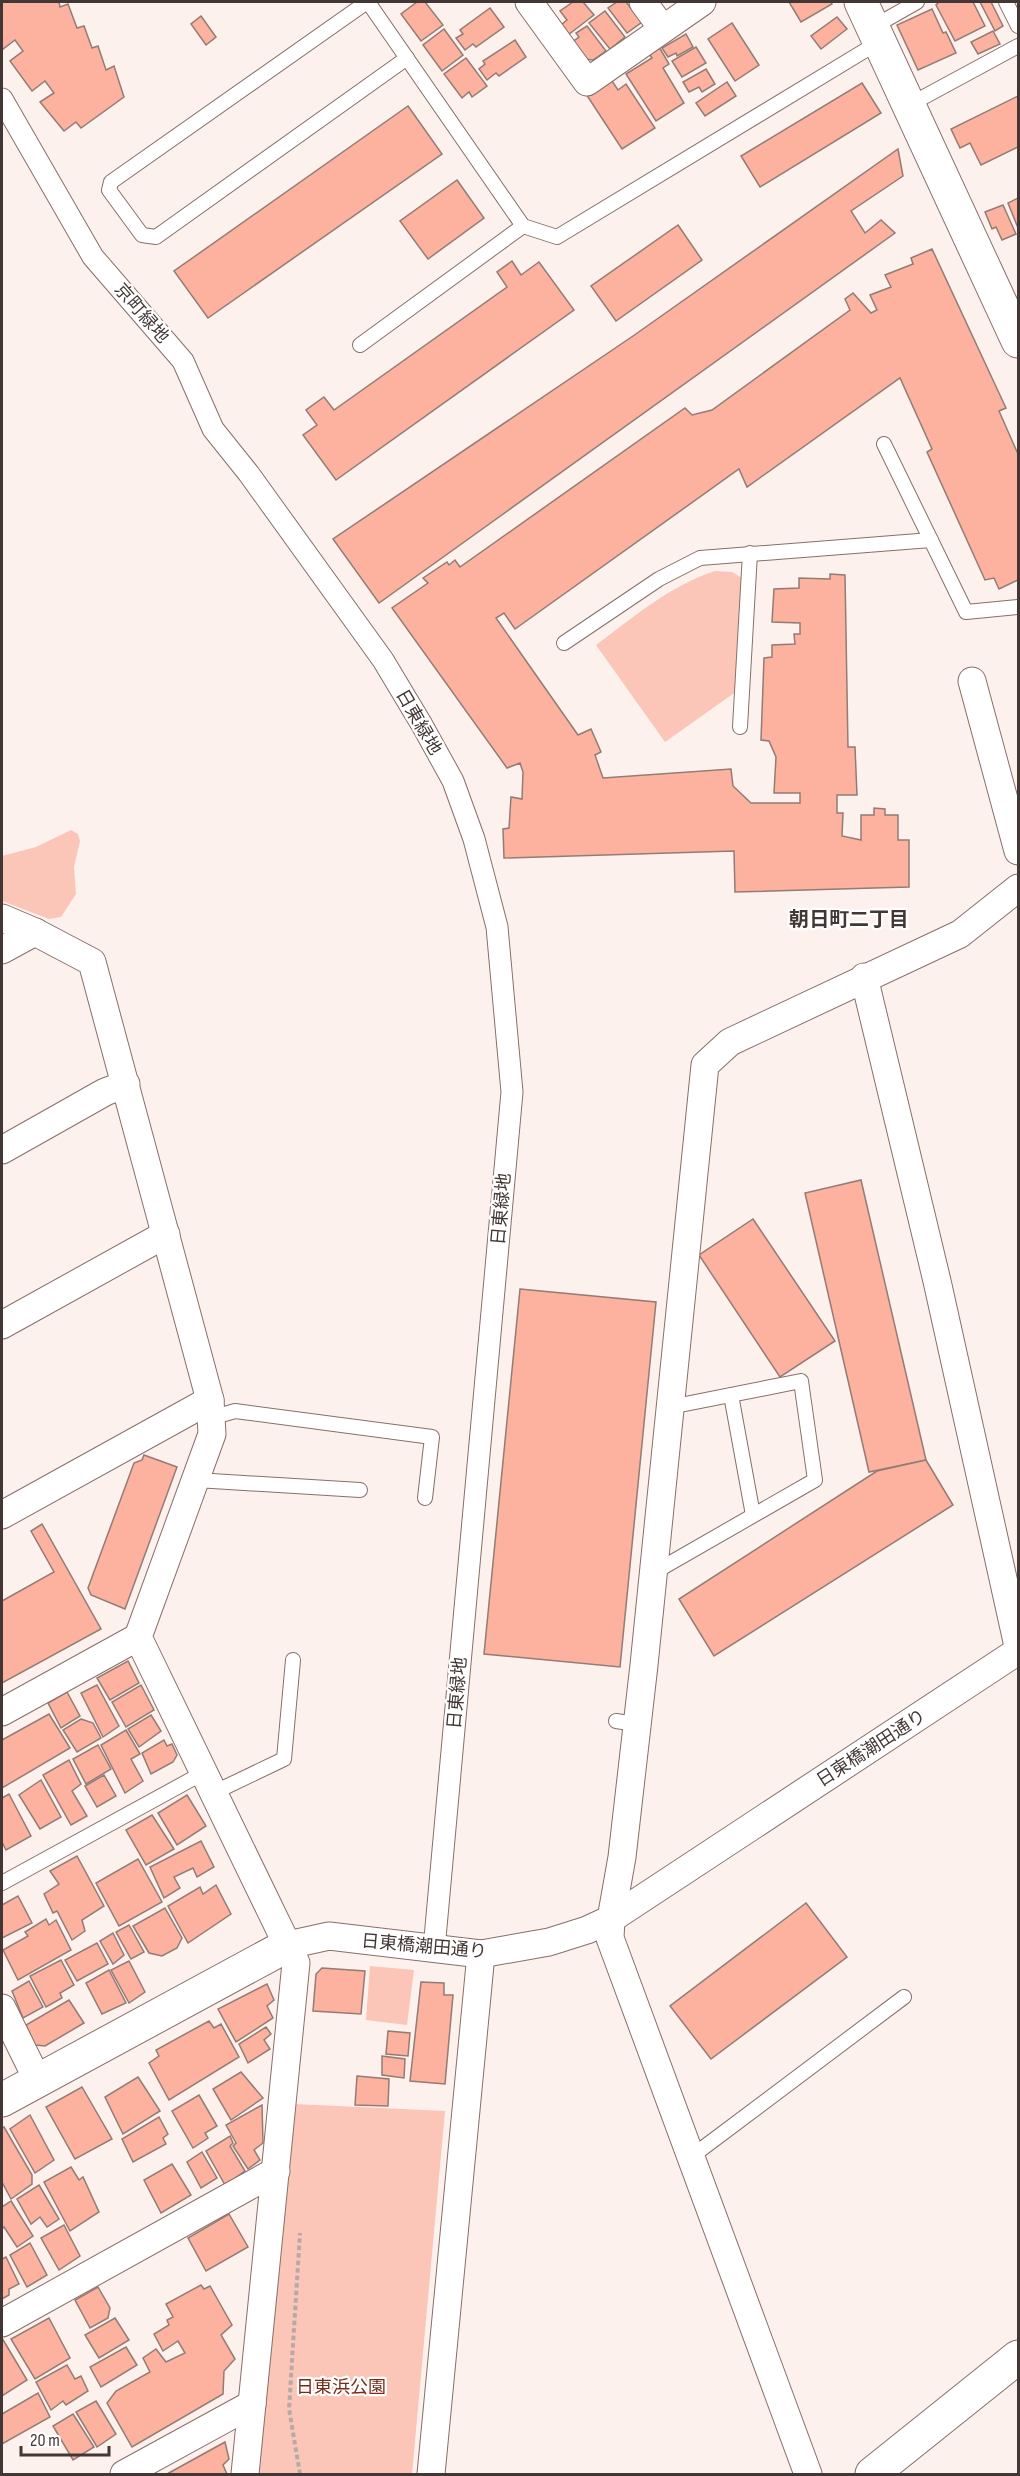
<svg xmlns="http://www.w3.org/2000/svg" width="1020" height="2476" font-family="'Sofia Sans Condensed','Noto Sans JP',sans-serif">
<rect width="100%" height="100%" fill="#fdf1ee"/>
<g fill="#fbc5b7">
<path d="M715 571 732 572 742 578 737 691 665 742 596 645C634 617 669 586 715 571Z"/>
<path d="M71 830 78 834 80 841 74 867 76 894 61 917 49 919 2 901V856L36 847Z"/>
<path d="M370 1966 414 1970 407 2025 366 2020Z"/>
<path d="M294 2104 445 2111 412 2474H253Z"/>
</g>
<g fill="#fcb29f" stroke="#947b74" stroke-width="1.5">
<path d="M2 2H59L60 7 68 4 77 28 84 26 92 48 98 46 106 70 114 66 124 97 81 128 76 122 64 131 40 102 54 93 45 81 32 91 10 61 23 51 15 40 3 49 2 47Z"/>
<path d="M417 2H425L443 25 421 41 401 14Z"/>
<path d="M573 2H583L594 15 568 35 561 25 567 20 560 11Z"/>
<path d="M617 2H626L642 22 627 33 608 8Z"/>
<path d="M789 2H831L832 4 801 22Z"/>
<path d="M939 2H973L985 26 955 41 936 5Z"/>
<path d="M980 2H991L1003 26 995 31Z"/>
<path d="M490 8 504 27 476 47 473 44 465 50 456 38 463 34 460 30Z"/>
<path d="M932 9 943 33 946 32 956 53 918 70 897 25Z"/>
<path d="M605 11 625 37 610 49 589 23Z"/>
<path d="M201 16 216 37 206 45 191 24Z"/>
<path d="M837 17 847 29 821 49 811 36Z"/>
<path d="M732 23 759 65 735 81 708 39Z"/>
<path d="M587 26 606 51 593 60 584 59 571 43 579 37 576 33Z"/>
<path d="M444 29 463 55 442 71 423 45Z"/>
<path d="M993 31 1000 44 978 54 971 42Z"/>
<path d="M686 34 693 47 677 56 676 53 668 57 662 48Z"/>
<path d="M515 40 526 57 499 76 496 73 487 80 479 69 485 64 483 61Z"/>
<path d="M658 45 669 64 663 68 684 103 656 121 626 74 652 58 648 52Z"/>
<path d="M696 47 706 63 682 77 672 61Z"/>
<path d="M466 58 487 86 472 97 469 92 462 98 444 74Z"/>
<path d="M706 69 715 84 702 92 699 87 689 92 683 82Z"/>
<path d="M608 75 618 90 626 84 655 128 622 149 584 91Z"/>
<path d="M727 82 736 96 705 116 696 103Z"/>
<path d="M862 83 881 113 760 187 741 156Z"/>
<path d="M1018 96V147L981 165 970 143 960 148 951 129Z"/>
<path d="M408 106 442 154 208 318 174 271Z"/>
<path d="M898 149 903 176 851 211 865 233 881 220 895 233 379 603 333 539 633 336Z"/>
<path d="M457 180 484 218 428 259 400 221Z"/>
<path d="M1018 198V228L1008 203Z"/>
<path d="M1003 205 1016 234 1002 240 996 227 992 229 985 212Z"/>
<path d="M678 225 702 260 616 321 591 286Z"/>
<path d="M932 249 1006 408 999 411 1018 454V580L999 589 994 578 985 580 927 452 932 449 900 378 747 487 739 469 515 629 504 613 496 618 578 735 591 729 601 752 595 755 603 778 731 769 733 786 751 803H800V793H774L776 757 769 741 761 740 764 658 772 657V645L795 644 794 634H800V623L772 622 774 589 799 588V578L830 579V574L845 575 848 747H855L857 795H837V813H843L842 836 861 840V815H874V808L885 809V815H898V840H909V887L735 892 734 851 504 858 503 829 509 828 511 797 522 799 523 772 520 763 507 768 392 608 428 583 423 578 447 562 449 565 455 560 460 567 685 408 692 415 712 410 850 310 845 299 853 293 871 313 877 310 870 295 891 287 885 275 913 264 911 258Z"/>
<path d="M512 261 521 275 539 262 574 310 336 480 303 435 317 425 306 410 324 397 334 410 507 287 497 272Z"/>
<path d="M861 1180 926 1460 869 1472 805 1193Z"/>
<path d="M753 1219 835 1341 780 1377 699 1255Z"/>
<path d="M520 1289 656 1302 620 1667 484 1654Z"/>
<path d="M144 1455 177 1467 125 1609 91 1595 88 1588 134 1463 142 1460Z"/>
<path d="M926 1460 953 1505 714 1656 679 1599 877 1471Z"/>
<path d="M42 1524 101 1629 2 1683V1601L54 1572 31 1531Z"/>
<path d="M128 1661 139 1683 110 1700 97 1678Z"/>
<path d="M97 1685 119 1726 103 1737 81 1693Z"/>
<path d="M141 1685 154 1710 126 1727 112 1702Z"/>
<path d="M67 1692 80 1716 61 1728 48 1703Z"/>
<path d="M49 1714 70 1748 2 1788V1740Z"/>
<path d="M151 1715 161 1731 139 1747 128 1729Z"/>
<path d="M81 1719 93 1723 101 1738 77 1752 63 1730Z"/>
<path d="M126 1730 140 1754 131 1759 143 1781 125 1793 101 1745Z"/>
<path d="M164 1740 167 1746 172 1744 177 1755 173 1762 151 1774 142 1753Z"/>
<path d="M98 1745 111 1769 86 1784 73 1759Z"/>
<path d="M69 1760 81 1784 72 1791 87 1816 71 1825 43 1775Z"/>
<path d="M104 1775 116 1796 97 1807 85 1786Z"/>
<path d="M41 1780 61 1817 40 1829 19 1795Z"/>
<path d="M9 1794 31 1836 6 1850 2 1842V1798Z"/>
<path d="M187 1795 206 1826 177 1845 158 1813Z"/>
<path d="M152 1815 174 1849 146 1865 126 1830Z"/>
<path d="M201 1841 214 1867 197 1877 193 1868 174 1877 180 1888 164 1898 150 1867Z"/>
<path d="M77 1856 104 1906 82 1920 85 1931 72 1940 57 1911 53 1913 44 1894 59 1884 50 1871Z"/>
<path d="M138 1859 162 1902 119 1926 96 1883Z"/>
<path d="M216 1885 231 1914 188 1943 168 1906 200 1887 203 1894Z"/>
<path d="M18 1896 32 1923 2 1938V1905Z"/>
<path d="M806 1903 847 1957 711 2059 670 2006Z"/>
<path d="M165 1908 182 1938 177 1948 162 1956 149 1953 133 1926Z"/>
<path d="M46 1919 49 1925 56 1920 71 1950 18 1980 3 1950 28 1936 25 1932Z"/>
<path d="M129 1925 144 1952 131 1959 116 1932Z"/>
<path d="M113 1933 124 1955 113 1964 100 1941Z"/>
<path d="M97 1943 108 1964 77 1981 65 1960Z"/>
<path d="M61 1960 74 1985 60 1993 62 1998 46 2007 30 1976Z"/>
<path d="M129 1961 145 1992 129 2003 111 1970Z"/>
<path d="M322 1968 365 1971 361 2014 313 2011 316 1974Z"/>
<path d="M109 1970 126 2003 102 2014 86 1983Z"/>
<path d="M29 1981 43 2007 23 2018 12 1991Z"/>
<path d="M421 1982 444 1983V1995H453L445 2084 410 2081Z"/>
<path d="M267 1984 274 2000 267 2006 273 2018 236 2042 218 2009Z"/>
<path d="M69 2000 84 2023 45 2046 35 2045 26 2025Z"/>
<path d="M209 2021 214 2028 221 2024 239 2057 169 2100 149 2063 159 2056 156 2050Z"/>
<path d="M266 2027 271 2034 264 2040 270 2049 248 2063 239 2044Z"/>
<path d="M388 2031 410 2033 408 2056 386 2054Z"/>
<path d="M382 2056 405 2059 404 2078 382 2075Z"/>
<path d="M241 2072 263 2098 231 2120 213 2089Z"/>
<path d="M357 2076 389 2079 388 2106 355 2105Z"/>
<path d="M138 2077 160 2111 123 2134 105 2097Z"/>
<path d="M82 2087 112 2139 75 2159 46 2107Z"/>
<path d="M199 2095 217 2126 205 2133 208 2138 193 2148 172 2111Z"/>
<path d="M262 2105 263 2143 254 2150 260 2160 248 2169 233 2146 236 2143 226 2125Z"/>
<path d="M30 2115 54 2160 35 2173 10 2129Z"/>
<path d="M159 2117 168 2134 163 2138 166 2144 133 2162 122 2139Z"/>
<path d="M4 2127 32 2175V2184L11 2199 2 2182V2128Z"/>
<path d="M230 2136 233 2143 230 2146 245 2171 225 2185 206 2151Z"/>
<path d="M202 2152 217 2178 201 2188 187 2162Z"/>
<path d="M172 2164 191 2195 161 2213 144 2180Z"/>
<path d="M71 2167 79 2180 83 2177 99 2212 70 2231 44 2182Z"/>
<path d="M39 2185 59 2219 47 2227 40 2217 31 2224 17 2199Z"/>
<path d="M11 2201 33 2236 17 2247 4 2227 2 2229V2207Z"/>
<path d="M229 2214 248 2247 206 2271 188 2238Z"/>
<path d="M64 2225 80 2256 59 2270 41 2238Z"/>
<path d="M30 2243 47 2275 27 2287 10 2255Z"/>
<path d="M6 2257 19 2284 9 2289V2295L2 2299V2259Z"/>
<path d="M201 2285 204 2289 210 2286 232 2325 221 2335 235 2359 224 2371 223 2394 132 2447 107 2403 116 2391 150 2372 143 2358 156 2349 166 2362 185 2353 178 2341 163 2351 154 2334 169 2325 167 2320 173 2317 166 2304Z"/>
<path d="M98 2287 110 2308 108 2318 90 2328 75 2300Z"/>
<path d="M49 2318 70 2358 35 2379 11 2339Z"/>
<path d="M115 2318 129 2340 99 2358 85 2335Z"/>
<path d="M2 2338 27 2380 2 2396Z"/>
<path d="M126 2347 137 2365 101 2387 90 2367Z"/>
<path d="M67 2365 75 2379 81 2376 88 2391 66 2405 63 2401 51 2410 36 2382Z"/>
<path d="M38 2393 50 2417 2 2444V2414Z"/>
<path d="M96 2401 116 2434 97 2447 76 2412Z"/>
<path d="M73 2414 94 2447 73 2460 53 2426Z"/>
<path d="M225 2442 229 2459 223 2465 227 2474H167Z"/>
</g>
<g fill="none" stroke-linecap="round" stroke-linejoin="round">
<g stroke="#886f69" stroke-width="16">
<g id="service">
<path d="M367 2 111 182 109 190 142 235 156 237 407 58"/>
<path d="M368 2 523 226 557 237 879 42"/>
<path d="M1006 2 1018 26"/>
<path d="M873 27 917 2"/>
<path d="M909 105 1018 46"/>
<path d="M360 345 523 226"/>
<path d="M884 444 966 612 1018 607"/>
<path d="M564 643 659 579 700 558 931 540"/>
<path d="M740 727 750 553"/>
<path d="M731 1395 753 1515"/>
<path d="M211 1418 235 1411 432 1437 425 1498"/>
<path d="M196 1480 360 1490"/>
<path d="M653 1573 815 1480 801 1381 670 1407"/>
<path d="M616 1721 636 1724"/>
<path d="M213 1793 284 1759 293 1660"/>
<path d="M2 1883 203 1773"/>
<path d="M691 2157 904 1997"/>
</g>
</g>
<g stroke="#886f69" stroke-width="23">
<path id="pedestrian" d="M2 99 93 257 183 361 213 429 249 474 383 660 422 725 453 781 474 839 497 927 512 1092 434 1949"/>
</g>
<g stroke="#886f69" stroke-width="29">
<g id="minor">
<path d="M529 2 587 82 702 2"/>
<path d="M643 2 662 28"/>
<path d="M972 681 1018 851"/>
<path d="M2 918 35 932 92 962 210 1400 212 1434 138 1637 296 1963 245 2474"/>
<path d="M2 950 35 932"/>
<path d="M864 977 937 1281 1018 1646"/>
<path d="M2 1150 105 1092 126 1084"/>
<path d="M2 1325 166 1234"/>
<path d="M2 1515 210 1400"/>
<path d="M2 1712 138 1637"/>
<path d="M288 1945 329 1936 481 1954 549 1942 587 1930 611 1919 1018 1651"/>
<path d="M2 2008 38 2081"/>
<path d="M2 2323 276 2171"/>
<path d="M124 2474 252 2404"/>
<path d="M431 2474 481 1954"/>
<path d="M808 2474 610 1938 611 1919 622 1857 644 1665 705 1065 730 1042 960 934 1018 888"/>
</g>
</g>
<g stroke="#886f69" stroke-width="35">
<g id="tertiary">
<path d="M861 2 1018 341"/>
<path d="M2 2100 288 1945"/>
<path d="M872 2474 1018 2357"/>
</g>
</g>
<path stroke="#b5aaa7" stroke-width="4" stroke-dasharray="4.5 3" stroke-linecap="butt" d="M300 2474 289 2409 300 2233"/>
<use href="#service" stroke="#fff" stroke-width="14"/>
<use href="#pedestrian" stroke="#fff" stroke-width="21"/>
<use href="#minor" stroke="#fff" stroke-width="27"/>
<use href="#tertiary" stroke="#fff" stroke-width="33"/>
</g>
<g text-anchor="middle" stroke-width="4.5" stroke-linejoin="round" paint-order="stroke">
<g font-size="18" fill="#423734" stroke="#fff">
<text transform="translate(142 313) rotate(49)" y="6">京町緑地</text>
<text transform="translate(419 722) rotate(60)" y="6">日東緑地</text>
<text transform="translate(501 1209) rotate(-85)" y="6">日東緑地</text>
<text transform="translate(457 1693) rotate(-85)" y="6">日東緑地</text>
<text transform="translate(871 1748) rotate(-33)" y="6">日東橋潮田通り</text>
<text transform="translate(424 1946) rotate(5)" y="6">日東橋潮田通り</text>
</g>
<g font-size="18" fill="#792a16" stroke="#fff">
<text x="341" y="2393">日東浜公園</text>
</g>
<g font-size="20" font-weight="bold" fill="#423734" stroke="#fff">
<text x="849" y="926">朝日町二丁目</text>
</g>
</g>
<rect width="1020" height="2476" fill="none" stroke="#423734" stroke-width="6"/>
<path d="M21 2446v9h88v-9" fill="none" stroke="#423734" stroke-width="3"/>
<text x="30" y="2446" font-size="18" fill="#423734" stroke="#ffffff" stroke-width="4.5" paint-order="stroke">20 m</text>
</svg>
